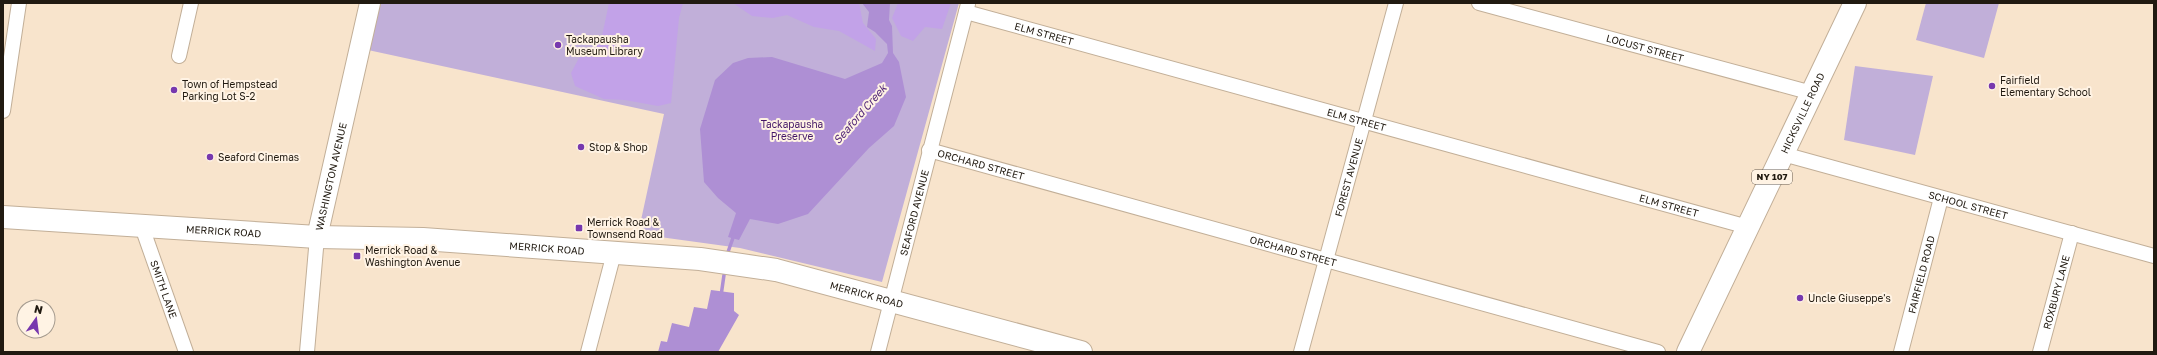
<svg xmlns="http://www.w3.org/2000/svg" width="2157" height="355" font-family="'Golos Text',sans-serif">
<rect width="100%" height="100%" fill="#f8e4cc"/>
<g fill="#c1afd9">
<path d="M378 3H959L882 282 740 248 638 234 664 114 368 50Z"/>
<path d="M1926 3H1999L1984 58 1916 40Z"/>
<path d="M1855 66 1933 76 1915 155 1844 140Z"/>
</g>
<g fill="#c2a2e8">
<path d="M609 3H683L679 18 671 103 658 106 625 100 604 99 575 86 571 73 579 58 589 51 602 36Z"/>
<path d="M733 3H859L863 23 876 39 875 51 839 31 814 27 787 15 773 18 752 16Z"/>
<path d="M898 3H951L942 29 925 27 913 41 901 36 892 18Z"/>
</g>
<g fill="#ae8fd4">
<path d="M862 3H890L889 20 892 26 893 53 899 62 906 97 894 126 869 148 808 214 778 224 750 219 739 240 728 237 736 213 718 198 704 182 700 129 715 80 733 63 748 58 772 57 845 79 882 63 888 53 887 44 875 32 867 27 869 12Z"/>
<path d="M711 290 734 293V311L739 315 718 352H658L661 341 667 342 672 323 689 327 694 307 707 309Z"/>
</g>
<g fill="none" stroke-linecap="round" stroke-linejoin="round">
<g stroke="#ae8fd4" stroke-width="3.5">
<path d="M728 252 734 235"/>
<path d="M721 296 724 275"/>
</g>
<g stroke="#c2af98" stroke-width="16">
<g id="street">
<path id="s1" d="M1479 3 1812 93"/>
<path id="s2" d="M966 12 1748 227"/>
<path d="M179 56 191 3"/>
<path d="M3 111 19 3"/>
<path id="s3" d="M929 150 1658 352"/>
<path id="s4" d="M1783 154 2154 256"/>
<path id="s5" d="M142 227 186 352"/>
<path d="M307 352 317 237"/>
<path d="M588 352 614 253"/>
<path id="s6" d="M878 352 968 4"/>
<path id="s7" d="M1301 352 1396 3"/>
<path id="s8" d="M1901 352 1941 198"/>
<path id="s9" d="M2040 352 2072 233"/>
</g>
</g>
<g stroke="#c2af98" stroke-width="22">
<g id="secondary">
<path id="s10" d="M317 237 370 3"/>
</g>
</g>
<g stroke="#c2af98" stroke-width="24">
<g id="primary">
<path id="s11" d="M3 217 317 237 423 239 700 259 776 270 1081 352"/>
<path id="s12" d="M1688 352 1855 3"/>
</g>
</g>
<use href="#street" stroke="#fff" stroke-width="14"/>
<use href="#secondary" stroke="#fff" stroke-width="20"/>
<use href="#primary" stroke="#fff" stroke-width="22"/>
</g>
<g fill="#7738ae" stroke="#fff3e4" stroke-width="1.5">
<circle cx="558" cy="45" r="4"/>
<circle cx="1992" cy="86" r="4"/>
<circle cx="174" cy="90" r="4"/>
<circle cx="581" cy="147" r="4"/>
<circle cx="210" cy="157" r="4"/>
<rect x="575" y="224" width="8" height="8" rx="2"/>
<rect x="353" y="252" width="8" height="8" rx="2"/>
<circle cx="1800" cy="298" r="4"/>
</g>
<g text-anchor="middle" stroke-width="4" stroke-linejoin="round" paint-order="stroke">
<rect fill="#fff3e4" stroke="#645b50" stroke-width="1" x="1752" y="170" width="40" height="14" rx="3"/>
<g font-size="9" font-weight="bold" fill="#211a11">
<text x="1772" y="180">NY 107</text>
</g>
<g font-size="10" fill="#211a11" stroke="#fff3e4">
<text dy="4" stroke="none"><textPath href="#s2" startOffset="81">ELM STREET</textPath></text>
<text dy="4" stroke="none"><textPath href="#s1" startOffset="172">LOCUST STREET</textPath></text>
<text dy="4" stroke="none"><textPath href="#s12" startOffset="265">HICKSVILLE ROAD</textPath></text>
<text dy="4" stroke="none"><textPath href="#s2" startOffset="405">ELM STREET</textPath></text>
<text dy="4" stroke="none"><textPath href="#s3" startOffset="54">ORCHARD STREET</textPath></text>
<text dy="4" stroke="none"><textPath href="#s10" startOffset="62">WASHINGTON AVENUE</textPath></text>
<text dy="4" stroke="none"><textPath href="#s7" startOffset="181">FOREST AVENUE</textPath></text>
<text dy="4" stroke="none"><textPath href="#s2" startOffset="729">ELM STREET</textPath></text>
<text dy="4" stroke="none"><textPath href="#s4" startOffset="192">SCHOOL STREET</textPath></text>
<text dy="4" stroke="none"><textPath href="#s6" startOffset="144">SEAFORD AVENUE</textPath></text>
<text dy="4" stroke="none"><textPath href="#s11" startOffset="221">MERRICK ROAD</textPath></text>
<text dy="4" stroke="none"><textPath href="#s11" startOffset="545">MERRICK ROAD</textPath></text>
<text dy="4" stroke="none"><textPath href="#s3" startOffset="378">ORCHARD STREET</textPath></text>
<text dy="4" stroke="none"><textPath href="#s8" startOffset="80">FAIRFIELD ROAD</textPath></text>
<text dy="4" stroke="none"><textPath href="#s5" startOffset="66">SMITH LANE</textPath></text>
<text dy="4" stroke="none"><textPath href="#s9" startOffset="62">ROXBURY LANE</textPath></text>
<text dy="4" stroke="none"><textPath href="#s11" startOffset="869">MERRICK ROAD</textPath></text>
</g>
<g font-size="10" fill="#211a11" stroke="#fff3e4" text-anchor="start">
<text x="566" y="43">Tackapausha<tspan x="566" dy="12">Museum Library</tspan></text>
<text x="2000" y="84">Fairfield<tspan x="2000" dy="12">Elementary School</tspan></text>
<text x="182" y="88">Town of Hempstead<tspan x="182" dy="12">Parking Lot S-2</tspan></text>
<text x="589" y="151">Stop &amp; Shop</text>
<text x="218" y="161">Seaford Cinemas</text>
<text x="587" y="226">Merrick Road &amp;<tspan x="587" dy="12">Townsend Road</tspan></text>
<text x="365" y="254">Merrick Road &amp;<tspan x="365" dy="12">Washington Avenue</tspan></text>
<text x="1808" y="302">Uncle Giuseppe's</text>
</g>
<g font-size="10" fill="#441768" stroke="#fff3e4">
<text x="792" y="128">Tackapausha<tspan x="792" dy="12">Preserve</tspan></text>
</g>
<g font-size="11" font-style="italic" fill="#54297a" stroke="#fff3e4">
<text transform="translate(860 114) rotate(-49)" y="4">Seaford Creek</text>
</g>
</g>
<rect width="2157" height="355" fill="none" stroke="#211a11" stroke-width="8"/>
<g transform="translate(36 319) rotate(14)"><circle r="19" fill="#fff3e4" stroke="#a69c90"/>
<path d="M0-3L7 15L0 10L-7 15Z" fill="#7738ae"/>
<text y="-6" font-size="11" font-weight="bold" text-anchor="middle" fill="#211a11">N</text>
</g>
</svg>
